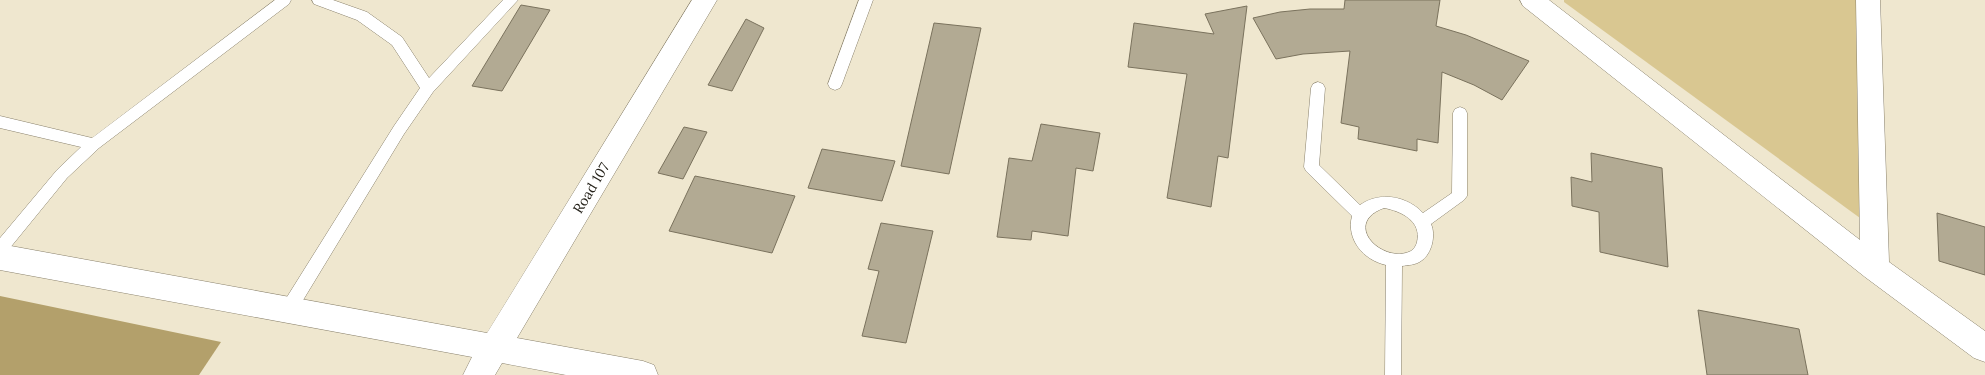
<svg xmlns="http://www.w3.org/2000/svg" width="1985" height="375" font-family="Lora,serif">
<rect width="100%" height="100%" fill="#efe7cf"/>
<path fill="#d9c791" d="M1564 0H1857L1860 218 1564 2Z"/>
<path fill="#b3a06b" d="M0 296 221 342 199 375H0Z"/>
<g fill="#b2aa93" stroke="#7a725d">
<path d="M1345 0H1440L1436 26 1466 35 1529 61 1502 100 1474 85 1442 72 1438 143 1417 139V151L1358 139 1359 127 1341 123 1350 51 1303 54 1276 59 1253 18 1280 12 1310 9H1344Z"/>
<path d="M521 5 550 10 502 91 472 86Z"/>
<path d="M1247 6 1228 158 1218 156 1211 207 1167 198 1187 74 1128 67 1134 23 1214 34 1205 14Z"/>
<path d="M746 19 764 28 732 91 708 85Z"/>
<path d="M934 23 981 28 949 174 901 166Z"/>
<path d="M1041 124 1100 133 1093 171 1076 168 1068 236 1032 231 1031 240 997 237 1009 158 1032 161Z"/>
<path d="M684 127 707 132 683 179 658 173Z"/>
<path d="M822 149 895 161 882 201 808 188Z"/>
<path d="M1591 153 1662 168 1668 267 1600 252 1599 212 1572 206 1571 177 1592 182Z"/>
<path d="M695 176 795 196 772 253 669 231Z"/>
<path d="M1937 213 1985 227V275L1939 261Z"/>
<path d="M881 223 933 231 906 343 862 336 879 271 868 269Z"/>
<path d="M1698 310 1799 329 1808 375H1707Z"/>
</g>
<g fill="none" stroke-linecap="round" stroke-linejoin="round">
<g stroke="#89816c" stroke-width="1">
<g id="lane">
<path d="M275 0H291L289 4 99 148 67 178 5 254 0 256V238L57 170 81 147 0 128V116L92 138Z"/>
<path d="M312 0H333L367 12 402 37 429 78 503 0H518L433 92 404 134 294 315 288 317 282 315 280 310 282 305 394 126 420 88 392 45 357 20 314 4Z"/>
<path d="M859 0H873L842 84 840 88 835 90 830 88 828 84Z"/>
<path d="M1318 82 1323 84 1325 88 1319 165 1360 205C1380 191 1407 196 1423 213L1452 193 1453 113 1455 109 1460 107 1465 109 1467 113V196L1464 200 1431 224C1436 235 1432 254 1421 261 1416 265 1408 265 1402 266L1401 375H1385L1386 265C1363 260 1346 239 1352 216L1306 171 1304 167 1311 88 1313 84ZM1384 208C1401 211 1422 221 1417 242 1416 246 1414 249 1411 251 1384 265 1340 224 1384 208Z"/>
</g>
</g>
<g stroke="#89816c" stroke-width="1">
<path id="street" d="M1520 0H1549L1860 240 1856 0H1880L1889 262 1985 331V362L1974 358 1865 277 1523 6Z"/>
</g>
<g stroke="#89816c" stroke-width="1">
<path id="secondary" d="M692 0H717L517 338 643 361 654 365 658 375H566L502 363 495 375H463L472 357 0 270V244L487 333Z"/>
</g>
<use href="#lane" fill="#fff" fill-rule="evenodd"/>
<use href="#street" fill="#fff" fill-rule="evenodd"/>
<use href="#secondary" fill="#fff" fill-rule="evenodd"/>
</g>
<g text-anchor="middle" stroke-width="4" stroke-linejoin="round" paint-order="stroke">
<g font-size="14" fill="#27241c" stroke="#fff">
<text transform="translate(591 188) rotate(-59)" y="5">Road 107</text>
</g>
</g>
</svg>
